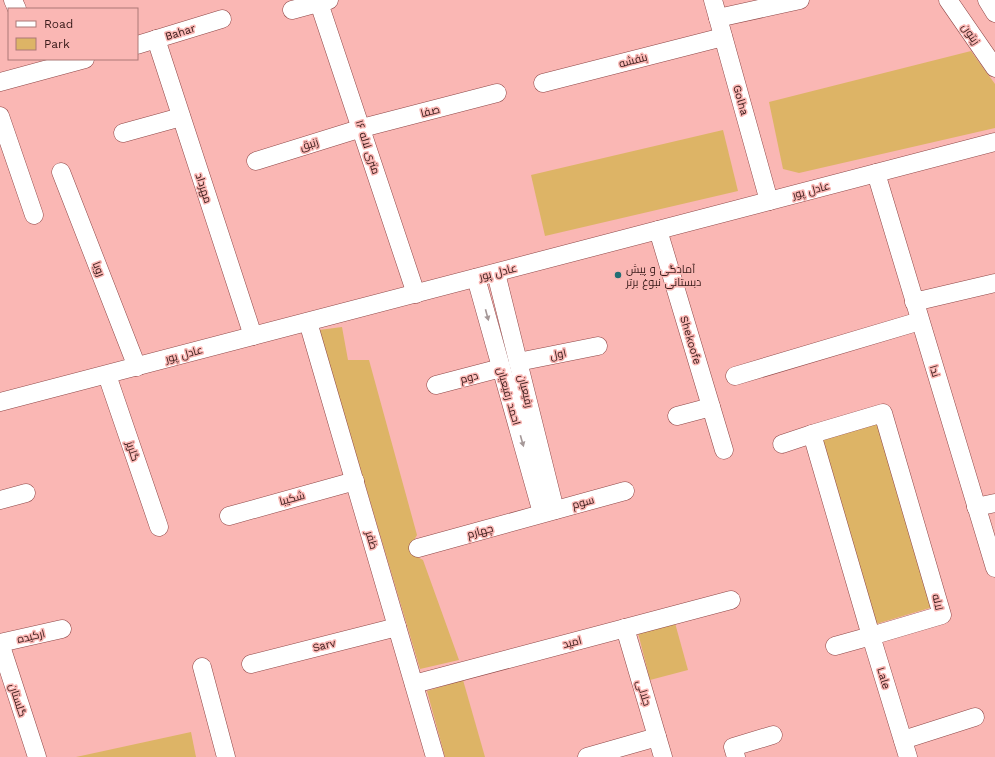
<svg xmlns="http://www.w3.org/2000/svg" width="995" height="757" font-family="'Work Sans',Cairo,sans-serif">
<rect width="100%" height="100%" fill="#fab7b4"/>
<g fill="#ddb466">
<path d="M971 51 995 84V128L799 173 783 169 769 102Z"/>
<path d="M723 130 738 191 545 236 531 175Z"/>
<path d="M342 327 348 360H369L417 535 413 542 414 555 423 560 459 660 420 669 319 330Z"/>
<path d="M878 423 933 607 876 624 822 439Z"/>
<path d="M675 623 688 670 650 680 638 633Z"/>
<path d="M463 680 485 757H445L427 691Z"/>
<path d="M191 732 196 757H76Z"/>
</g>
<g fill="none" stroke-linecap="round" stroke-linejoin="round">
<g stroke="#8e4646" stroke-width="19">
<g id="minor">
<path d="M13 0 17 9"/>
<path d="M318 0 416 294"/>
<path d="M713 0 769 201"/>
<path d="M948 0 995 68"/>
<path d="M987 0 995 13"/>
<path d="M292 10 329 0"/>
<path d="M718 18 800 0"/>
<path d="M156 39 253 336"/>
<path d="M137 45 222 19"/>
<path d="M0 82 85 59"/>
<path d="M543 83 723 37"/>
<path d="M0 116 34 215"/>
<path d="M123 133 181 117"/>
<path d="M256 161 362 128 497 93"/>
<path d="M61 172 137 367"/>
<path d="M876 173 995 568"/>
<path d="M658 230 724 450"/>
<path d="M496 273 555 510"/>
<path d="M476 278 542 513"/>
<path d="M914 302 995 283"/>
<path d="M308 322 435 757"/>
<path d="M518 362 598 346"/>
<path d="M107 375 159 527"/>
<path d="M735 376 920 321"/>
<path d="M436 385 501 368"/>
<path d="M0 402 995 142"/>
<path d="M883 413 942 615 871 636 812 434Z"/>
<path d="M677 416 711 407"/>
<path d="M782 444 812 434"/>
<path d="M0 500 26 493"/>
<path d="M976 507 995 503"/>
<path d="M229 516 355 481"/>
<path d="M418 548 625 491"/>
<path d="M625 628 663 757"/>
<path d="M0 643 37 757"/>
<path d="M0 643 62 629"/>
<path d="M835 646 871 636 908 757"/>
<path d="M251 664 397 627"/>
<path d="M202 667 226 757"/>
<path d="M414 684 731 600"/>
<path d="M903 740 975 717"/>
<path d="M587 757 657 737"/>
<path d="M736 757 733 747 773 735"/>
</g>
</g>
<use href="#minor" stroke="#fff" stroke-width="18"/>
</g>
<defs><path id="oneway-solid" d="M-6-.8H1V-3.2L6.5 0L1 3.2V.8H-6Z"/></defs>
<g fill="#a59898">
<use href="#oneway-solid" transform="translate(487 315) rotate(75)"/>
<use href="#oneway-solid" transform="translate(522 441) rotate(74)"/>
</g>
<circle fill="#236e74" stroke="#fab7b4" stroke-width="1.5" cx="618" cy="275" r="4"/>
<g text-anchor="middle" stroke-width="3" stroke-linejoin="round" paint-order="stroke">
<g font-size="11" fill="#381a19" stroke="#fab7b4">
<text transform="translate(180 32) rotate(-17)" y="4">Bahar</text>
<text transform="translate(971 34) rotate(56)" y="4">زیتون</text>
<text transform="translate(633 60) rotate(-14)" y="4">بنفشه</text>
<text transform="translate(741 100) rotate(74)" y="4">Golha</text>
<text transform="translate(430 111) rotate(-15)" y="4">صفا</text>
<text transform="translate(309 144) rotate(-17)" y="4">زنبق</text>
<text transform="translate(368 147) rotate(72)" y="4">۱۶ متری لاله</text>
<text transform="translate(204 188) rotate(72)" y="4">مهرداد</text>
<text transform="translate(811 190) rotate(-15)" y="4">عادل پور</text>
<text transform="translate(99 269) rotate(68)" y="4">رویا</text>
<text transform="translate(498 272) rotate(-14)" y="4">عادل پور</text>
<text transform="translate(691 340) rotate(73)" y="4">Shekoofe</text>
<text transform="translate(184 354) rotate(-15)" y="4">عادل پور</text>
<text transform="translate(558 354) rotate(-12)" y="4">اول</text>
<text transform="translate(935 371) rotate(73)" y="4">ندا</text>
<text transform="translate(469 377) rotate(-15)" y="4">دوم</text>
<text transform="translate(526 391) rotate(76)" y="4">رفیعیان</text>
<text transform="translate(509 396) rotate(74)" y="4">احمد رفیعیان</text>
<text transform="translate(133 451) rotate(71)" y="4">گلریز</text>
<text transform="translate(292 498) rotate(-15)" y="4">شکیبا</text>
<text transform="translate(583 502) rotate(-15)" y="4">سوم</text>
<text transform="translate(480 531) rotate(-15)" y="4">چهارم</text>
<text transform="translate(372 540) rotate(74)" y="4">ظفر</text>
<text transform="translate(938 602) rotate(77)" y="4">لاله</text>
<text transform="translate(31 636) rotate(-13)" y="4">ارکیده</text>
<text transform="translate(572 642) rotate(-15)" y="4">امید</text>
<text transform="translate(324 645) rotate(-14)" y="4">Sarv</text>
<text transform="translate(884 678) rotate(73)" y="4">Lale</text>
<text transform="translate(644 693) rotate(73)" y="4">جلالی</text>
<text transform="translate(18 700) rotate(72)" y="4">گلستان</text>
</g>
<g font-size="11" fill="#381a19" stroke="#fab7b4" text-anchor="start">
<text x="626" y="273">آمادگی و پیش<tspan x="626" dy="13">دبستانی نبوغ برتر</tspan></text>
</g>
</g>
<rect x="8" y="8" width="130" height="52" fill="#fab7b4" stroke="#ac7876"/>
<rect x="16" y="21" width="20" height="6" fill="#ffffff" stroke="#ac7876"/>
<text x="44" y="28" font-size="12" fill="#381a19">Road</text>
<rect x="16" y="38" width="20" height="12" fill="#ddb466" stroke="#ac7876"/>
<text x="44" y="48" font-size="12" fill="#381a19">Park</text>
</svg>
